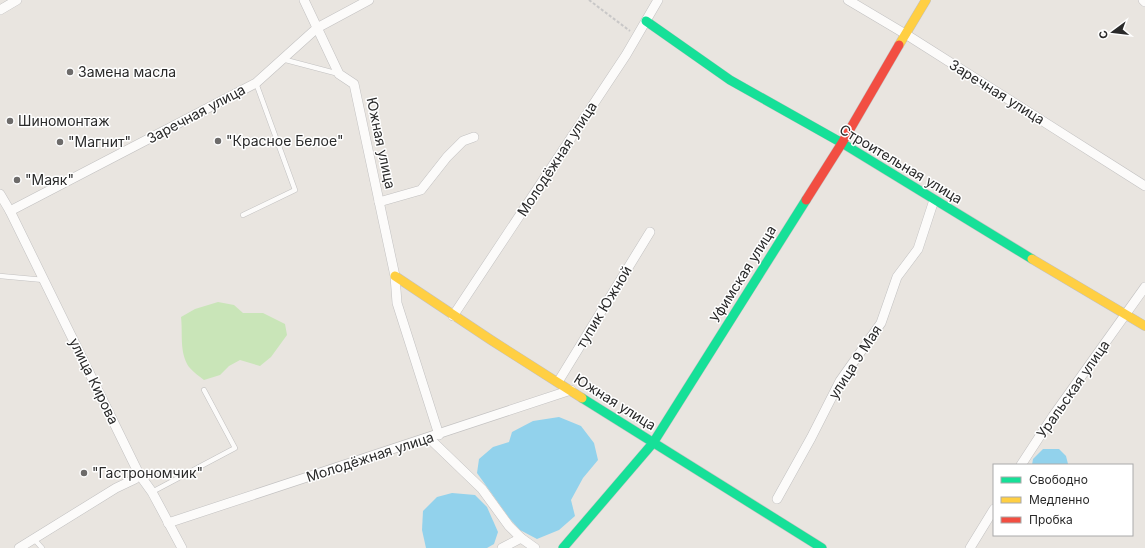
<svg xmlns="http://www.w3.org/2000/svg" width="1145" height="548" font-family="Inter,sans-serif">
<rect width="100%" height="100%" fill="#e9e5e0"/>
<path fill="#c9e5b8" d="M218 302 234 305 243 313H263L285 324 287 335 271 357 260 366 240 360 229 366 220 375 204 380C199 376 193 372 189 367 179 352 183 334 181 317L195 309Z"/>
<g fill="#92d2ec">
<path d="M559 417 581 426 594 443 598 460 583 478 571 500 575 516 559 530 537 539 520 530 510 519 477 473 479 459 493 447 509 442 512 432 533 421Z"/>
<path d="M1043 449H1059L1066 456 1068 464 1032 465 1033 459Z"/>
<path d="M452 493 475 495 487 507 498 532 494 544 487 548H426L422 530 423 511 437 497Z"/>
</g>
<g fill="none" stroke-linecap="round" stroke-linejoin="round">
<g stroke="#c2c1c1" stroke-width="5.5">
<g id="lane">
<path d="M282 59 339 74"/>
<path d="M243 215 295 190 256 83"/>
<path d="M0 276 44 280"/>
<path d="M152 492 235 448 204 390"/>
<path d="M34 539 42 548"/>
</g>
</g>
<g stroke="#c2c1c1" stroke-width="10">
<g id="street">
<path d="M304 0 339 74 354 84 395 276 397 303 439 435"/>
<path d="M848 0 907 35 1145 186"/>
<path d="M1143 0 1145 2"/>
<path d="M0 10 17 0"/>
<path d="M0 194 10 211 139 474 152 492 182 548"/>
<path d="M379 202 421 190 447 157 463 141 474 137"/>
<path d="M10 211 256 83 317 28 369 0"/>
<path d="M453 316 626 55 658 0"/>
<path d="M558 382 650 232"/>
<path d="M429 438 482 489 509 526 521 538 535 548"/>
<path d="M1021 465 1053 416 1145 287"/>
<path d="M777 499 811 438 840 381 881 323 897 277 918 249 934 200"/>
<path d="M168 523 571 390"/>
<path d="M19 548 116 488 135 479 139 474"/>
<path d="M502 548 521 538"/>
<path d="M970 548 994 509"/>
</g>
</g>
<g stroke="#c2c1c1" stroke-width="10">
<g id="fast">
<path d="M646 21 730 80 842 143 1032 259"/>
<path d="M582 398 822 548"/>
<path d="M563 548 653 443 806 200"/>
</g>
</g>
<g stroke="#c2c1c1" stroke-width="10">
<g id="slow">
<path d="M899 45 926 0"/>
<path d="M1032 259 1145 326"/>
<path d="M395 276 491 340 582 398"/>
</g>
</g>
<g stroke="#c2c1c1" stroke-width="10">
<path id="jam" d="M806 200 842 143 899 45"/>
</g>
<path stroke="#c8c7c7" stroke-width="2" stroke-dasharray="3 2" stroke-linecap="butt" d="M589 0 630 31"/>
<use href="#lane" stroke="#fcfbfa" stroke-width="4.5"/>
<use href="#street" stroke="#fcfbfa" stroke-width="9"/>
<use href="#fast" stroke="#16e098" stroke-width="9"/>
<use href="#slow" stroke="#ffcf43" stroke-width="9"/>
<use href="#jam" stroke="#f24e42" stroke-width="9"/>
</g>
<g fill="#6d6b6a" stroke="#fff" stroke-width="1.5">
<circle cx="70" cy="72" r="4"/>
<circle cx="10" cy="121" r="4"/>
<circle cx="218" cy="141" r="4"/>
<circle cx="60" cy="142" r="4"/>
<circle cx="17" cy="180" r="4"/>
<circle cx="84" cy="473" r="4"/>
</g>
<g text-anchor="middle" stroke-width="3" stroke-linejoin="round" paint-order="stroke">
<g font-size="14" fill="#2a2a2a" stroke="#fff" text-anchor="start">
<text x="78" y="77">Замена масла</text>
<text x="18" y="126">Шиномонтаж</text>
<text x="226" y="146">"Красное Белое"</text>
<text x="68" y="147">"Магнит"</text>
<text x="25" y="185">"Маяк"</text>
<text x="92" y="478">"Гастрономчик"</text>
</g>
<g font-size="14" fill="#2a2a2a" stroke="#fff">
<text transform="translate(997 92) rotate(32)" y="5">Заречная улица</text>
<text transform="translate(196 114) rotate(-28)" y="5">Заречная улица</text>
<text transform="translate(381 143) rotate(78)" y="5">Южная улица</text>
<text transform="translate(557 159) rotate(-57)" y="5">Молодёжная улица</text>
<text transform="translate(901 164) rotate(31)" y="5">Строительная улица</text>
<text transform="translate(743 274) rotate(-58)" y="5">Уфимская улица</text>
<text transform="translate(604 307) rotate(-59)" y="5">тупик Южной</text>
<text transform="translate(855 362) rotate(-57)" y="5">улица 9 Мая</text>
<text transform="translate(94 381) rotate(64)" y="5">улица Кирова</text>
<text transform="translate(1073 389) rotate(-55)" y="5">Уральская улица</text>
<text transform="translate(615 402) rotate(32)" y="5">Южная улица</text>
<text transform="translate(370 457) rotate(-18)" y="5">Молодёжная улица</text>
</g>
</g>
<rect x="993" y="464" width="140" height="72" fill="#ffffff" stroke="#aaaaaa"/>
<rect x="1001" y="477" width="20" height="6" fill="#16e098" stroke="#aaaaaa"/>
<text x="1029" y="484" font-size="12" fill="#2a2a2a">Свободно</text>
<rect x="1001" y="497" width="20" height="6" fill="#ffcf43" stroke="#aaaaaa"/>
<text x="1029" y="504" font-size="12" fill="#2a2a2a">Медленно</text>
<rect x="1001" y="517" width="20" height="6" fill="#f24e42" stroke="#aaaaaa"/>
<text x="1029" y="524" font-size="12" fill="#2a2a2a">Пробка</text>
<g transform="translate(1113 32) rotate(255)" stroke="#ffffff" stroke-width="3" paint-order="stroke">
<path d="M0-3L7 15L0 10L-7 15Z" fill="#2a2a2a"/>
<text y="-6" font-size="11" font-weight="bold" text-anchor="middle" fill="#2a2a2a">С</text>
</g>
</svg>
